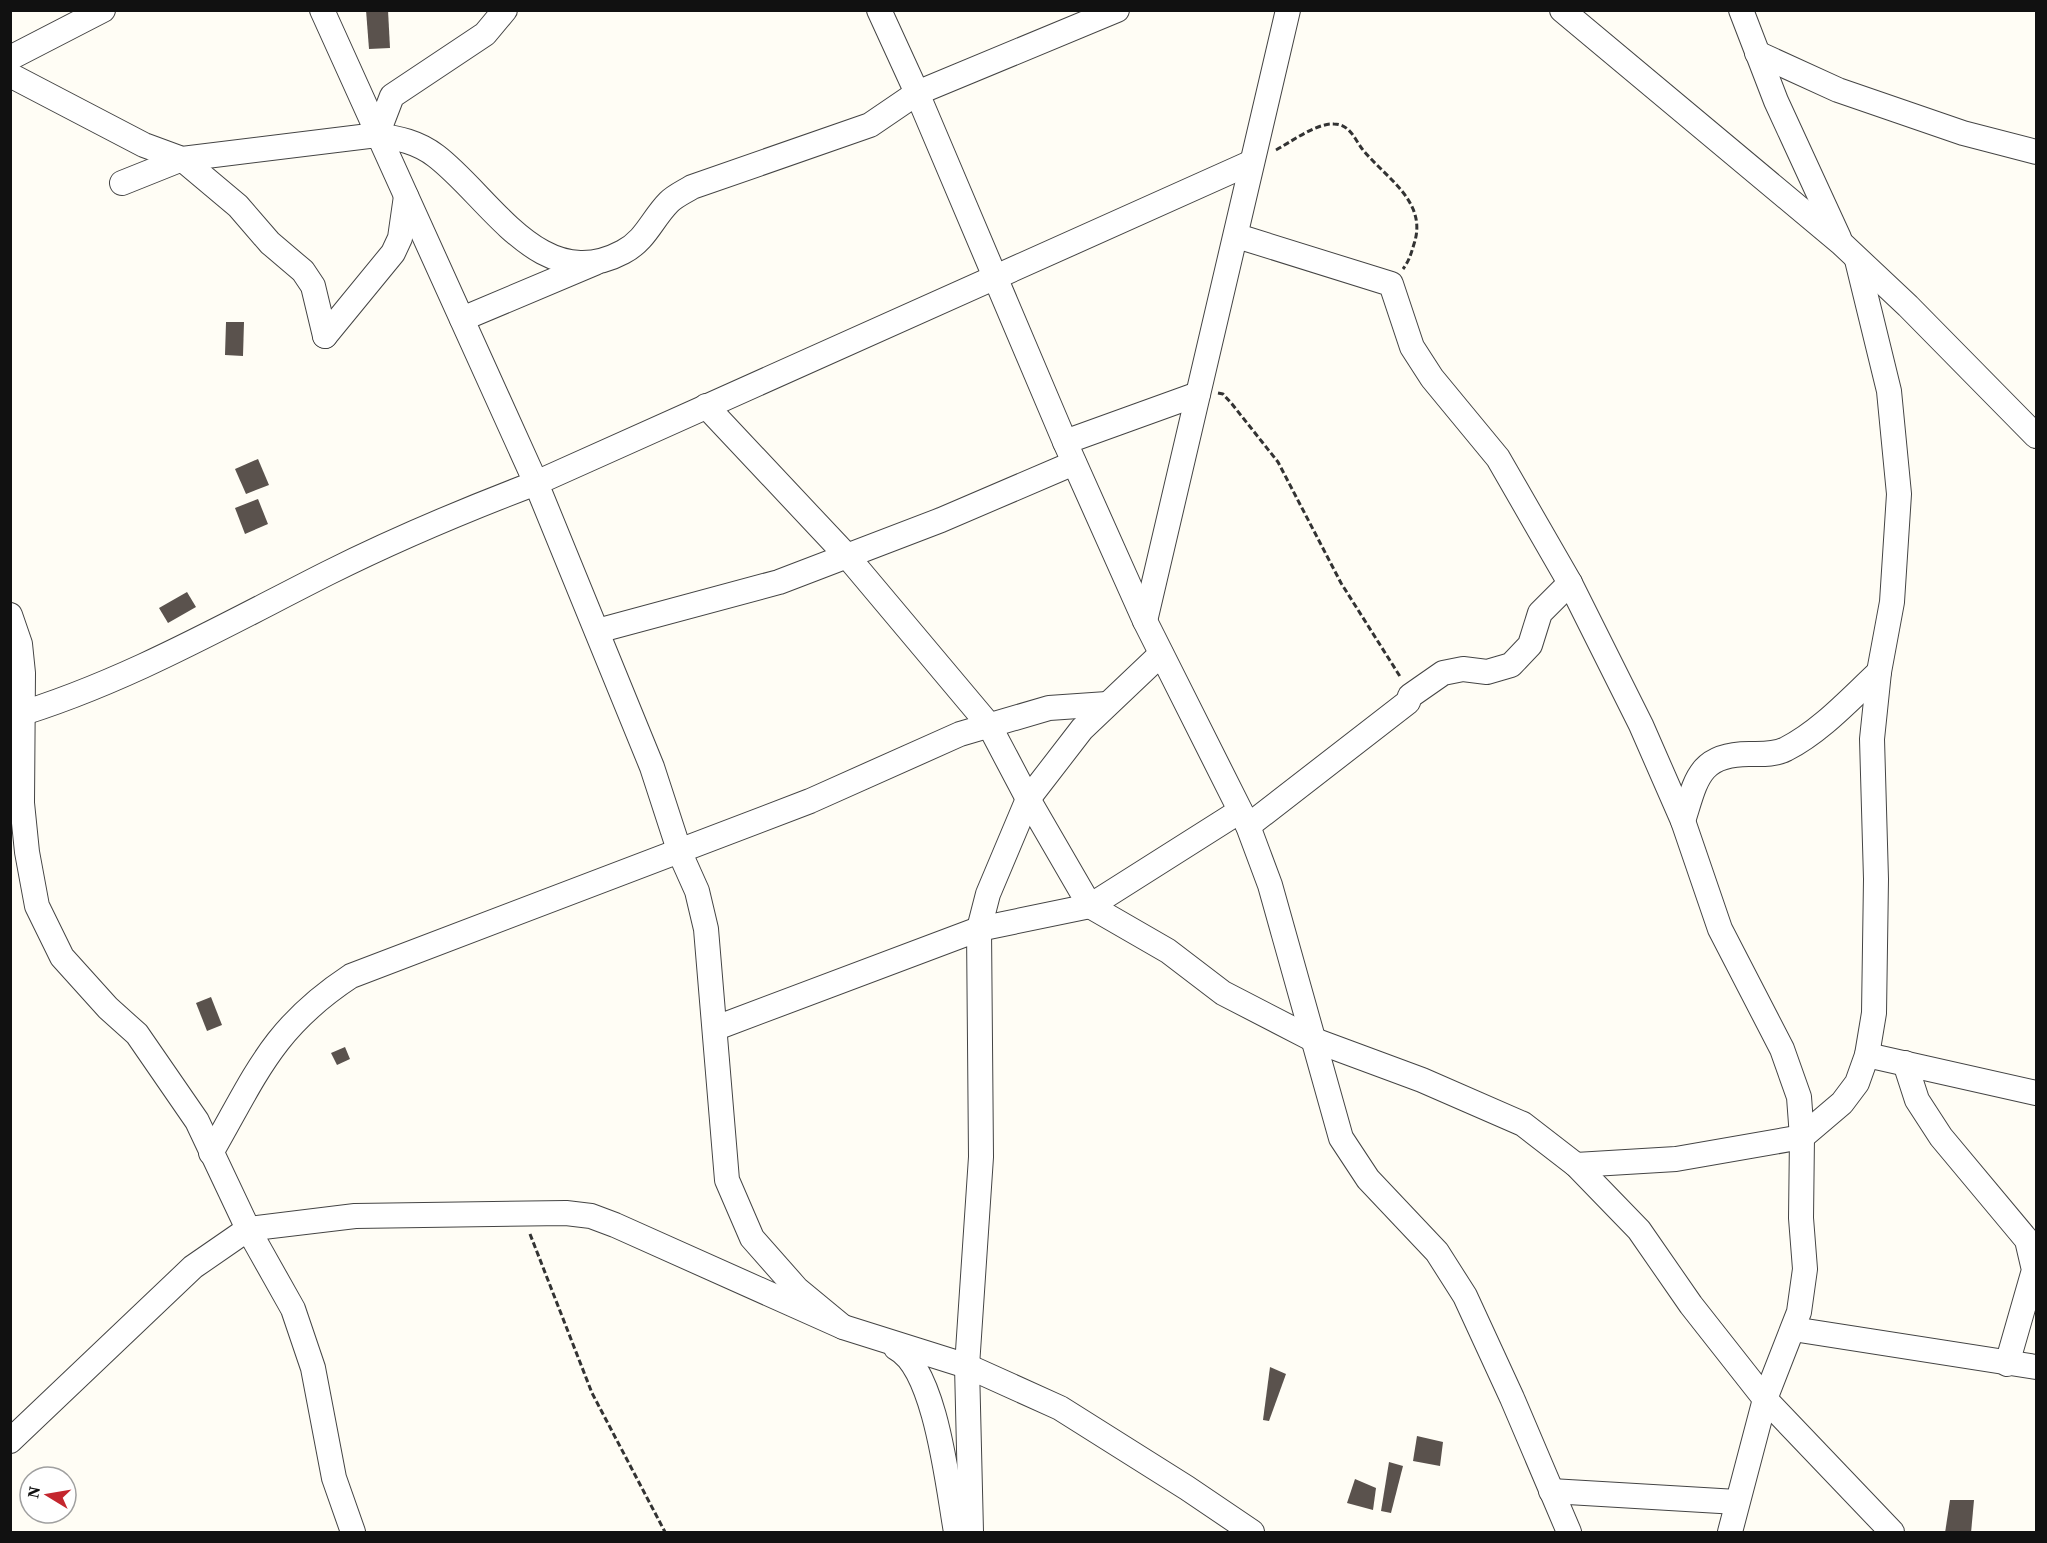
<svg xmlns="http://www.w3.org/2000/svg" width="2047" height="1543" font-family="'Source Serif 4',serif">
<rect width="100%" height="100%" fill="#fffdf5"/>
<g fill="#5a524d">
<path d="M366 10H388L390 48 369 49Z"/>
<path d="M226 322H244L243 356 225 355Z"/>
<path d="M258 459 269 485 246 494 235 469Z"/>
<path d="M258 499 268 524 245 534 235 508Z"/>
<path d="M187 592 196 607 168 623 159 608Z"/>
<path d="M211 997 222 1025 207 1031 196 1003Z"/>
<path d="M345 1047 350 1059 337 1065 331 1053Z"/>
<path d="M1270 1367 1286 1374 1269 1421 1263 1420Z"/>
<path d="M1417 1436 1443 1442 1440 1466 1413 1461Z"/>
<path d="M1389 1462 1403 1466 1391 1513 1381 1511Z"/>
<path d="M1355 1479 1376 1488 1373 1510 1347 1503Z"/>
<path d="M1950 1500H1974L1971 1533H1945Z"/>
</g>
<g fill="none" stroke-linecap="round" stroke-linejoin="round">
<g stroke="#444" stroke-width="26">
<g id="minor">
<path d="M879 10 917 93 1065 442 1145 621 1248 826 1270 885 1341 1138 1368 1179 1437 1252 1465 1296 1512 1398 1569 1532"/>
<path d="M1562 10 1841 243 1908 306 2036 436"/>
<path d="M1741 10 1776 101 1839 238"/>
<path d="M1757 53 1838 90 1963 133 2036 152"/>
<path d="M10 58 103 10"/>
<path d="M10 75 144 145 182 159 377 135C398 138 418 142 436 156 490 197 541 296 623 252 646 240 652 219 669 202 675 196 684 192 692 187L870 125 917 93 1117 10"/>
<path d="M377 135 392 96 485 34 505 10"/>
<path d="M122 183 182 159 238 206 270 243 303 271 313 286 325 336"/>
<path d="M1237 236 1391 284 1412 347 1432 378 1498 458 1570 583 1641 725 1683 821 1720 929 1782 1049 1799 1097 1802 1137 1801 1218 1805 1269 1799 1312 1765 1399 1730 1532"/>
<path d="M462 319 595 263"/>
<path d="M325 336 393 253 400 238 406 196"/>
<path d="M706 406 847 556 989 725 1028 799 1090 906 1168 951 1223 993 1314 1040 1422 1080 1523 1124 1576 1165 1639 1230 1691 1305 1765 1399 1892 1532"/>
<path d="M1065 442 1198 394"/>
<path d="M10 615 20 644 23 673 22 803 27 852 37 906 62 957 108 1008 137 1034 197 1121 248 1229 293 1309 313 1368 334 1478 353 1532"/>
<path d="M1145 621 1288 10"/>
<path d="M597 631 779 582 941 520 1074 463"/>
<path d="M10 717C122 684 225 625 328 573 396 539 465 510 536 483L322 10"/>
<path d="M1683 821C1696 781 1698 754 1749 754 1761 754 1775 755 1786 749 1821 731 1850 699 1879 672"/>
<path d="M1248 826 1408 702 1410 696 1443 673 1463 669 1487 672 1511 665 1530 645 1540 613 1570 583"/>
<path d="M716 1028 979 929 1090 906 1240 811"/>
<path d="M1867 1055 2036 1093"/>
<path d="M1905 1063 1917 1100 1941 1137 2027 1240 2034 1270 2007 1364"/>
<path d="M211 1153C256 1075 272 1028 351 976L810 801 960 734 1049 708 1107 704"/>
<path d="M1576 1165 1676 1159 1802 1137 1842 1103 1857 1083 1867 1055 1874 1013 1876 879 1872 739 1879 672 1892 602 1899 494 1889 391 1857 260"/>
<path d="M843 1327 797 1289 752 1238 727 1180 706 929 697 891 680 853 652 767 536 483 1250 163"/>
<path d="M1793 1329 2036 1367"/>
<path d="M896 1348C936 1369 948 1488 956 1532"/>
<path d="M10 1441 193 1267 248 1229 355 1216 566 1213 591 1216 615 1225 843 1327 967 1366 1060 1408 1187 1488 1252 1532"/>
<path d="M1551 1491 1737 1502"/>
<path d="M971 1532 967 1366 981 1157 979 929 988 894 1028 799 1082 729 1161 654"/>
</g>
</g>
<g stroke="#333" stroke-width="3" stroke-dasharray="6 3" stroke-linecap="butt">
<path d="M1276 150C1291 142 1316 123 1334 124 1350 124 1355 140 1363 150 1387 179 1428 202 1414 244 1411 254 1409 261 1403 269"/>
<path d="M1218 393 1223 394 1232 404 1278 462 1341 583 1401 678"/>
<path d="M530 1234 592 1393 665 1532"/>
</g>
<use href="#minor" stroke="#fff" stroke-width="24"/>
</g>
<rect width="2047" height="1543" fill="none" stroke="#111111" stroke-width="24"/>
<g transform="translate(48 1495) rotate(281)"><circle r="28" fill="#ffffff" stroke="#a0a0a0" stroke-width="1.5"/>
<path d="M0-4.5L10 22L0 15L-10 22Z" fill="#c4262e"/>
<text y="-9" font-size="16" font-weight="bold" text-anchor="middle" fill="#111111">N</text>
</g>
</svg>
